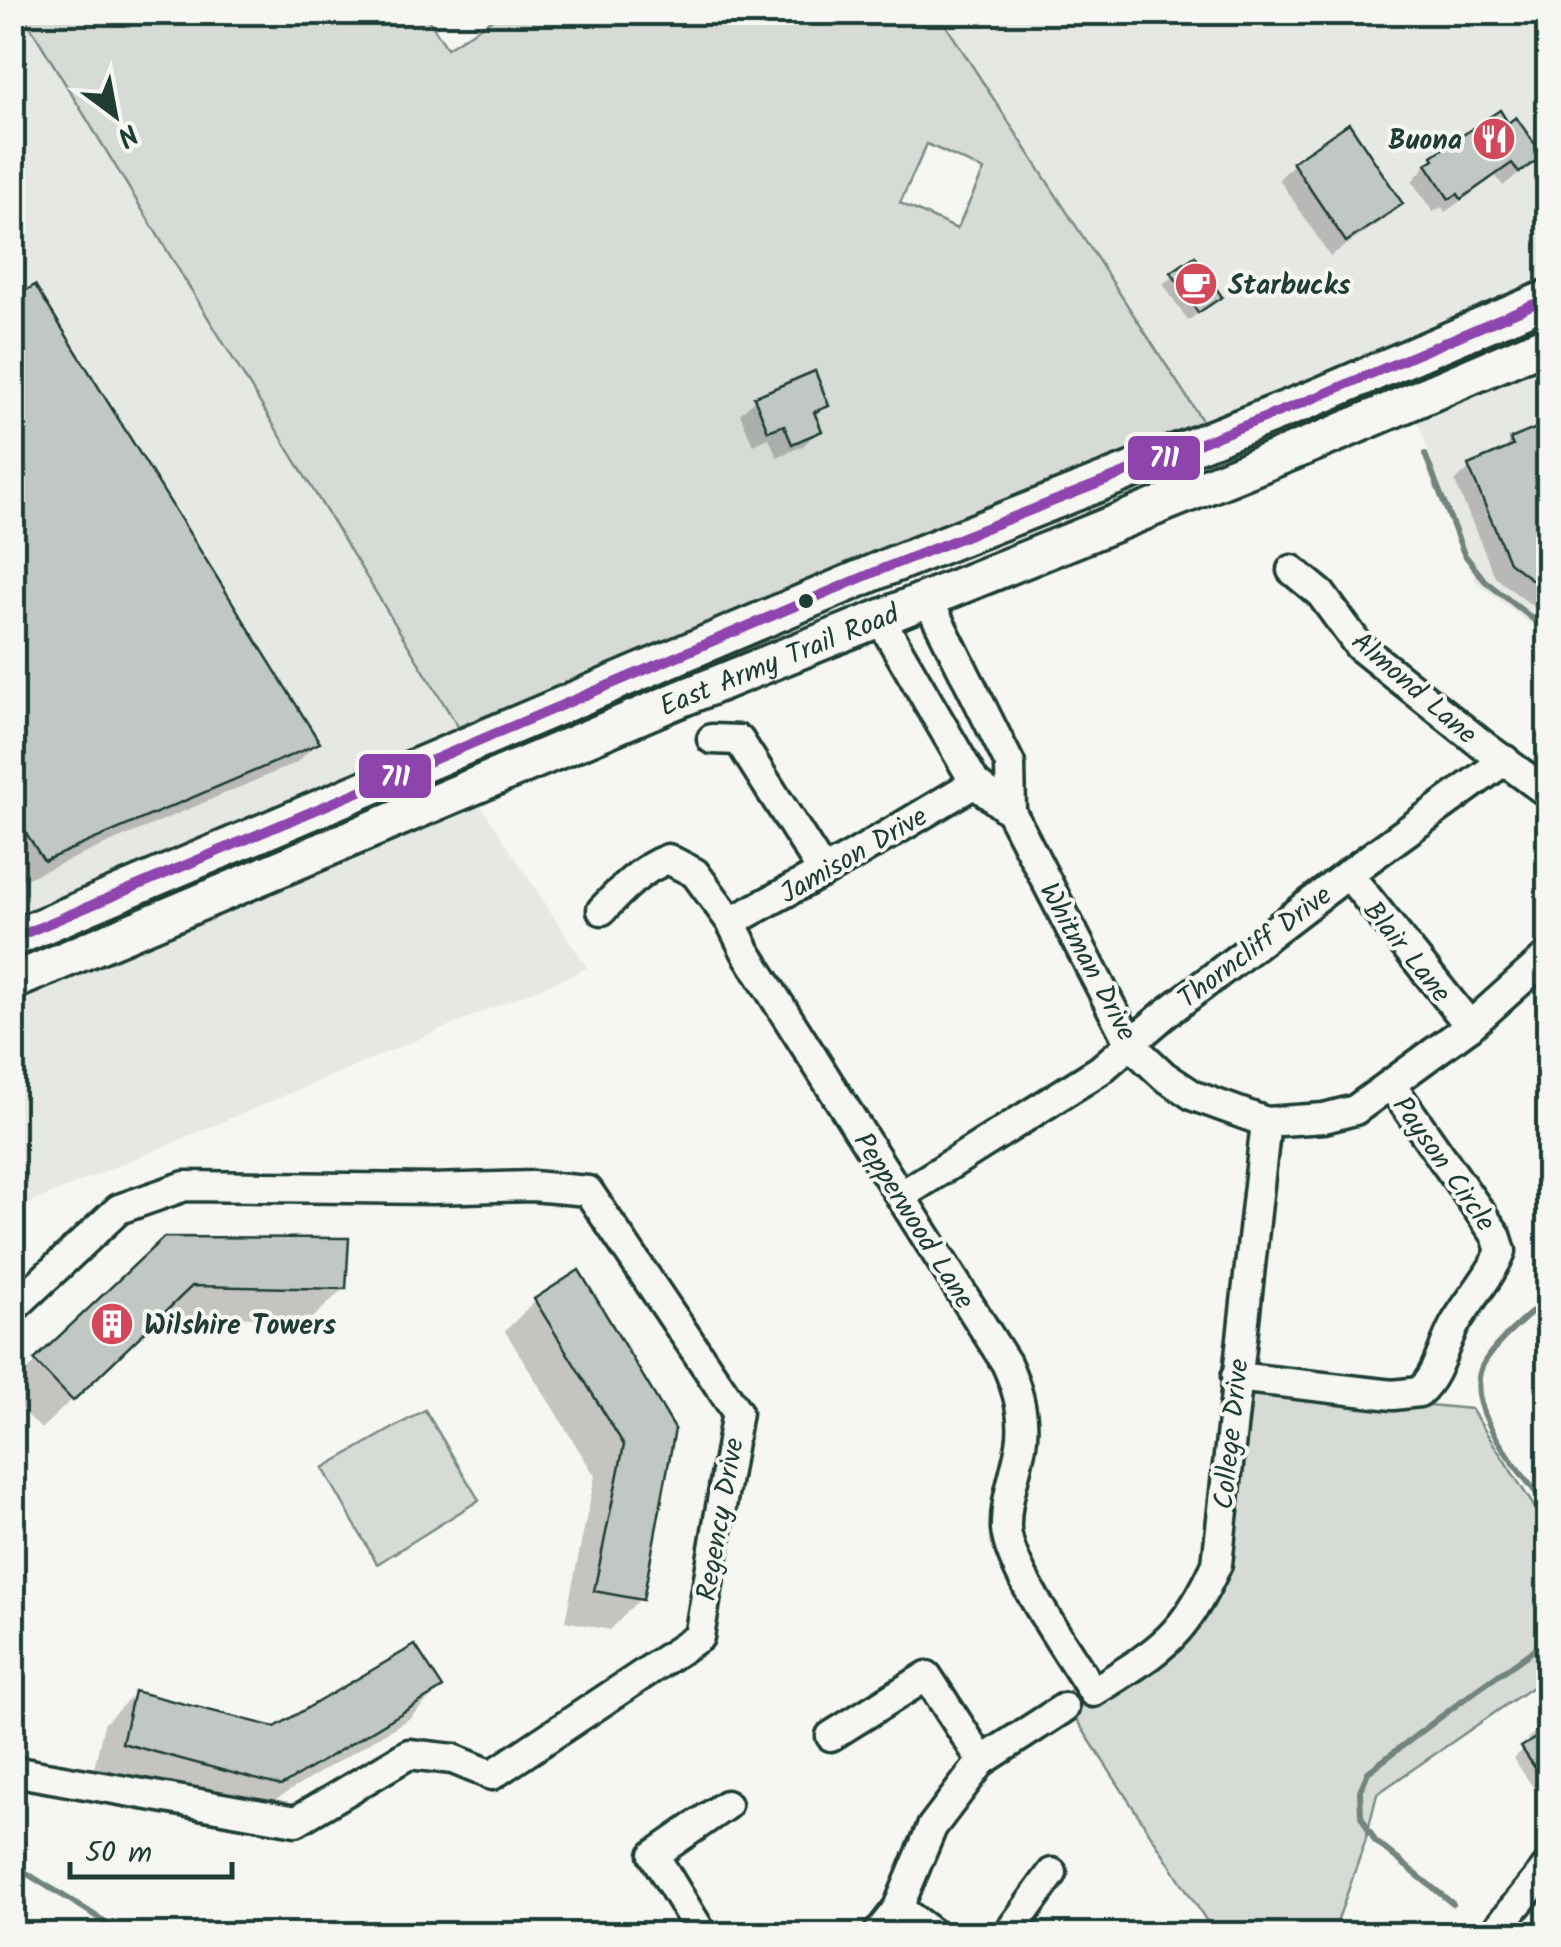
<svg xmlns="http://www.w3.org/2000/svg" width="1561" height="1947" font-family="Kalam,sans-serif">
<rect width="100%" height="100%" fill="#f6f6f2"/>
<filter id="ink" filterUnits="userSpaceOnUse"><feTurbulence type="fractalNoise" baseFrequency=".01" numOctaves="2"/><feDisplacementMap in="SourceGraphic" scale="20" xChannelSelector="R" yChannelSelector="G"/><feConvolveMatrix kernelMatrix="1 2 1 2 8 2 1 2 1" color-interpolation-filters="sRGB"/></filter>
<g filter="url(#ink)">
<g fill="#e6e8e4">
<path d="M22 12 458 727 13 924 12 13Z"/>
<path d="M938 13H1548V280L1205 425Z"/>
<path d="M1548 355V638L1476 582 1414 411Z"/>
<path d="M474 795 587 968 13 1210V991Z"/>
</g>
<g fill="#d6dbd6" stroke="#7a8c85" stroke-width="2.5" fill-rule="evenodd">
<path d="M22 13H424L447 48 502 13H938L1205 425 458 727ZM927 144 984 170 957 229 900 203ZM815 371 829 405 814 412 822 431 792 443 784 425 768 431 754 397Z"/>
<path d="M1226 1386 1471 1409 1548 1528V1676L1377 1794 1365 1842 1333 1934H1215L1061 1696 1155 1640 1212 1564Z"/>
<path d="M425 1410 479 1500 377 1564 323 1468Z"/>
</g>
<g fill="#0003">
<path d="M1540 156 1503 186 1496 176 1445 212 1442 207 1433 212 1412 181 1433 158Z"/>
<path d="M1294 164 1400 204 1385 219 1330 256 1279 179Z"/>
<path d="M1194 260 1219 296 1188 321 1163 284Z"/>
<path d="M12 302 317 743 296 763 23 880 12 863Z"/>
<path d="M755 399 827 405 814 417 819 430 804 445 777 457 769 438 753 445 740 414Z"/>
<path d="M1537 430 1548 457V618L1495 577 1455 482 1470 467 1498 455 1512 441Z"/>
<path d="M165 1240 344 1288 313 1318 159 1316 41 1429 12 1399V1385Z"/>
<path d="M535 1301 672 1430 640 1599 610 1630 565 1621 595 1476 505 1331Z"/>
<path d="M440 1688 410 1718 248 1816 93 1773 104 1724 134 1694 276 1730Z"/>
<path d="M1548 1721V1780L1535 1790 1513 1758 1531 1744 1527 1739Z"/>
</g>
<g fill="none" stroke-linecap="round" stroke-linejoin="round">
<g stroke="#72847d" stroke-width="6">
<path d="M1425 454 1464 554 1485 581 1548 631"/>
<path d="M1548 1297C1529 1316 1503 1335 1487 1358 1454 1403 1523 1473 1548 1508"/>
<path d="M12 1863C47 1889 87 1906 119 1934"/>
<path d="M1453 1904 1375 1841 1361 1816 1360 1791 1368 1772 1463 1700 1548 1640"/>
</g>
</g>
<g fill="#c1c8c3" stroke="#1f3d34" stroke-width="2.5">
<path d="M1500 110 1508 123 1516 117 1543 156 1519 173 1512 163 1461 199 1458 194 1449 199 1426 164 1434 159 1432 156Z"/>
<path d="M1349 123 1403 204 1346 242 1292 162Z"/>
<path d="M1195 256 1222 297 1198 313 1171 272Z"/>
<path d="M35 285 320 743 44 861 12 811V299Z"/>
<path d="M815 371 829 406 814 412 822 431 792 444 784 425 768 431 754 397Z"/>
<path d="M1539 427 1548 451V592L1509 562 1468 465 1513 446 1510 439Z"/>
<path d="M164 1237 349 1238 346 1289 192 1286 73 1401 34 1360Z"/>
<path d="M579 1270 675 1429 643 1600 594 1591 624 1445 534 1299Z"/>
<path d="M415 1645 443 1688 281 1786 122 1743 134 1691 275 1727Z"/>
<path d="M1548 1718V1781L1545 1783 1521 1747 1540 1735 1535 1727Z"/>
</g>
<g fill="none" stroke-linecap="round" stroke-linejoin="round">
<g stroke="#1f3d34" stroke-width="35">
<g id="minor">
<path d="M1292 570 1321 594 1359 646 1484 746 1548 793"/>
<path d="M927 598 1010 764 1011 812"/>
<path d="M879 617 975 783 1011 812 1130 1044 1164 1076 1194 1096 1266 1122 1324 1118 1355 1110 1470 1026 1548 956"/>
<path d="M712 739 739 740 823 872"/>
<path d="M1348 874 1470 1026"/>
<path d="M602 910C621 890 642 868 668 859L695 873 731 922 746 952 1006 1363C1018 1389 1026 1416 1021 1445 1016 1474 1005 1499 1006 1529 1009 1570 1070 1654 1093 1692 1160 1650 1183 1638 1217 1564L1266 1122"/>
<path d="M731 922 849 858 975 783"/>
<path d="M902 1195 1100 1070 1164 1015 1348 874 1505 760"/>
<path d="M12 1309 119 1209 185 1186 432 1189 532 1186 588 1191 737 1412 699 1637 492 1775 453 1759 409 1754 296 1821 12 1771"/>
<path d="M1236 1377 1393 1395 1419 1392C1439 1374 1442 1347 1455 1324 1470 1298 1490 1278 1501 1251L1496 1235 1391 1085"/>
<path d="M831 1736 927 1676 982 1761"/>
<path d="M898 1908 933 1934"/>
<path d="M702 1934 654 1855 726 1805"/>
<path d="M878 1934 898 1908 932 1827 982 1761 1064 1708"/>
<path d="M1008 1934 1052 1873"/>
<path d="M1493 1934 1548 1866"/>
</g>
</g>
<g stroke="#1f3d34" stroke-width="42">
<g id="major">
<path d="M12 939 882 569 1317 397 1548 298"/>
<path id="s1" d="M12 982 675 701 1331 436 1548 343"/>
</g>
</g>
<use href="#minor" stroke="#f6f6f2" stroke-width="28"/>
<use href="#major" stroke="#f6f6f2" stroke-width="35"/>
<g stroke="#f6f6f2" stroke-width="18">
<path id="bus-1" d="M12 939 882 569 1317 397 1548 298"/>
</g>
<use href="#bus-1" stroke="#8e44ad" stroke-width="10"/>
</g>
</g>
<defs>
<g id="restaurant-disc" transform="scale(2.25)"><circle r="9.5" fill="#d1495b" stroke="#f6f6f2"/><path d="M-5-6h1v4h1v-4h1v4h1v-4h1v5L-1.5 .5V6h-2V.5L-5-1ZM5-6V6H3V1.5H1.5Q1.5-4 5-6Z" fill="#fff"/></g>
<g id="cafe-disc" transform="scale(2.25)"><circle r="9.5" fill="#d1495b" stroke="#f6f6f2"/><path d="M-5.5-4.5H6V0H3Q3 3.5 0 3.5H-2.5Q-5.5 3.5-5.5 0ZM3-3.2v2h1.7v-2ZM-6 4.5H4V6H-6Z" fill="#fff"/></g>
<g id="building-disc" transform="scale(2.25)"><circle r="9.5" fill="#d1495b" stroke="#f6f6f2"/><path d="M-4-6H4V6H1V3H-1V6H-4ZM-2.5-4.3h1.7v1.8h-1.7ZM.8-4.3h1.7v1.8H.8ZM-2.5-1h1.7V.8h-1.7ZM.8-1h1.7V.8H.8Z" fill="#fff"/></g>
</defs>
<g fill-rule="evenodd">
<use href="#restaurant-disc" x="1494" y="139"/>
<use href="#cafe-disc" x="1196" y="284"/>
<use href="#building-disc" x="112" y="1324"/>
</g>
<circle fill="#1f3d34" stroke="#f6f6f2" stroke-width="4" cx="806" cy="601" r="9"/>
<g text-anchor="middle" stroke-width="8" stroke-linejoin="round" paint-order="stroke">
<g font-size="28" font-weight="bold" fill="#1f3d34" stroke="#f6f6f2" text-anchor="start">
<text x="1462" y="149" text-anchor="end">Buona</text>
<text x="1228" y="294">Starbucks</text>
<text x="144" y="1334">Wilshire Towers</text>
</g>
<g font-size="28" fill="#1f3d34" stroke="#f6f6f2">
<text dy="10" stroke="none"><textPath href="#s1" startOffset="832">East Army Trail Road</textPath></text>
<text transform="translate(1415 687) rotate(41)" y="10">Almond Lane</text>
<text transform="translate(853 854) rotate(-30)" y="10">Jamison Drive</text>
<text transform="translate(1254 946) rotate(-37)" y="10">Thorncliff Drive</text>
<text transform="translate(1408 951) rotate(51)" y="10">Blair Lane</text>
<text transform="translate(1089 961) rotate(62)" y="10">Whitman Drive</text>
<text transform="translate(1445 1163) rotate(55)" y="10">Payson Circle</text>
<text transform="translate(915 1220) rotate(58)" y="10">Pepperwood Lane</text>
<text transform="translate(1230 1434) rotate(-84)" y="10">College Drive</text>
<text transform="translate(719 1519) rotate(-80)" y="10">Regency Drive</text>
</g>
</g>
<g stroke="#f6f6f2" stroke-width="4">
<rect x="1126" y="434" width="76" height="48" rx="10" fill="#8e44ad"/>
<rect x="357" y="752" width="76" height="48" rx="10" fill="#8e44ad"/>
</g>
<g font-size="28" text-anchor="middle" font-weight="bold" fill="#fff">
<text x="1164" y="467">711</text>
<text x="395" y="786">711</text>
</g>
<rect width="1561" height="1947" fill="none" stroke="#f6f6f2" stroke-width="50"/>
<rect x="25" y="25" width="1511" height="1897" fill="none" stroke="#1f3d34" stroke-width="4" filter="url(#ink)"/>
<g transform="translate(115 115) rotate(148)" stroke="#f6f6f2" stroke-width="8" paint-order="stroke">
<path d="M0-8L18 38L0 25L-18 38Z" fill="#1f3d34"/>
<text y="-15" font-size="28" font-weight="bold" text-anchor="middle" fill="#1f3d34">N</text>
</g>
<path d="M70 1862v15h162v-15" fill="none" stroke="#1f3d34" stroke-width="5"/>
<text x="85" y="1862" font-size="30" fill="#1f3d34" stroke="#f6f6f2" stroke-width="8" paint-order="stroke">50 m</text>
</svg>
